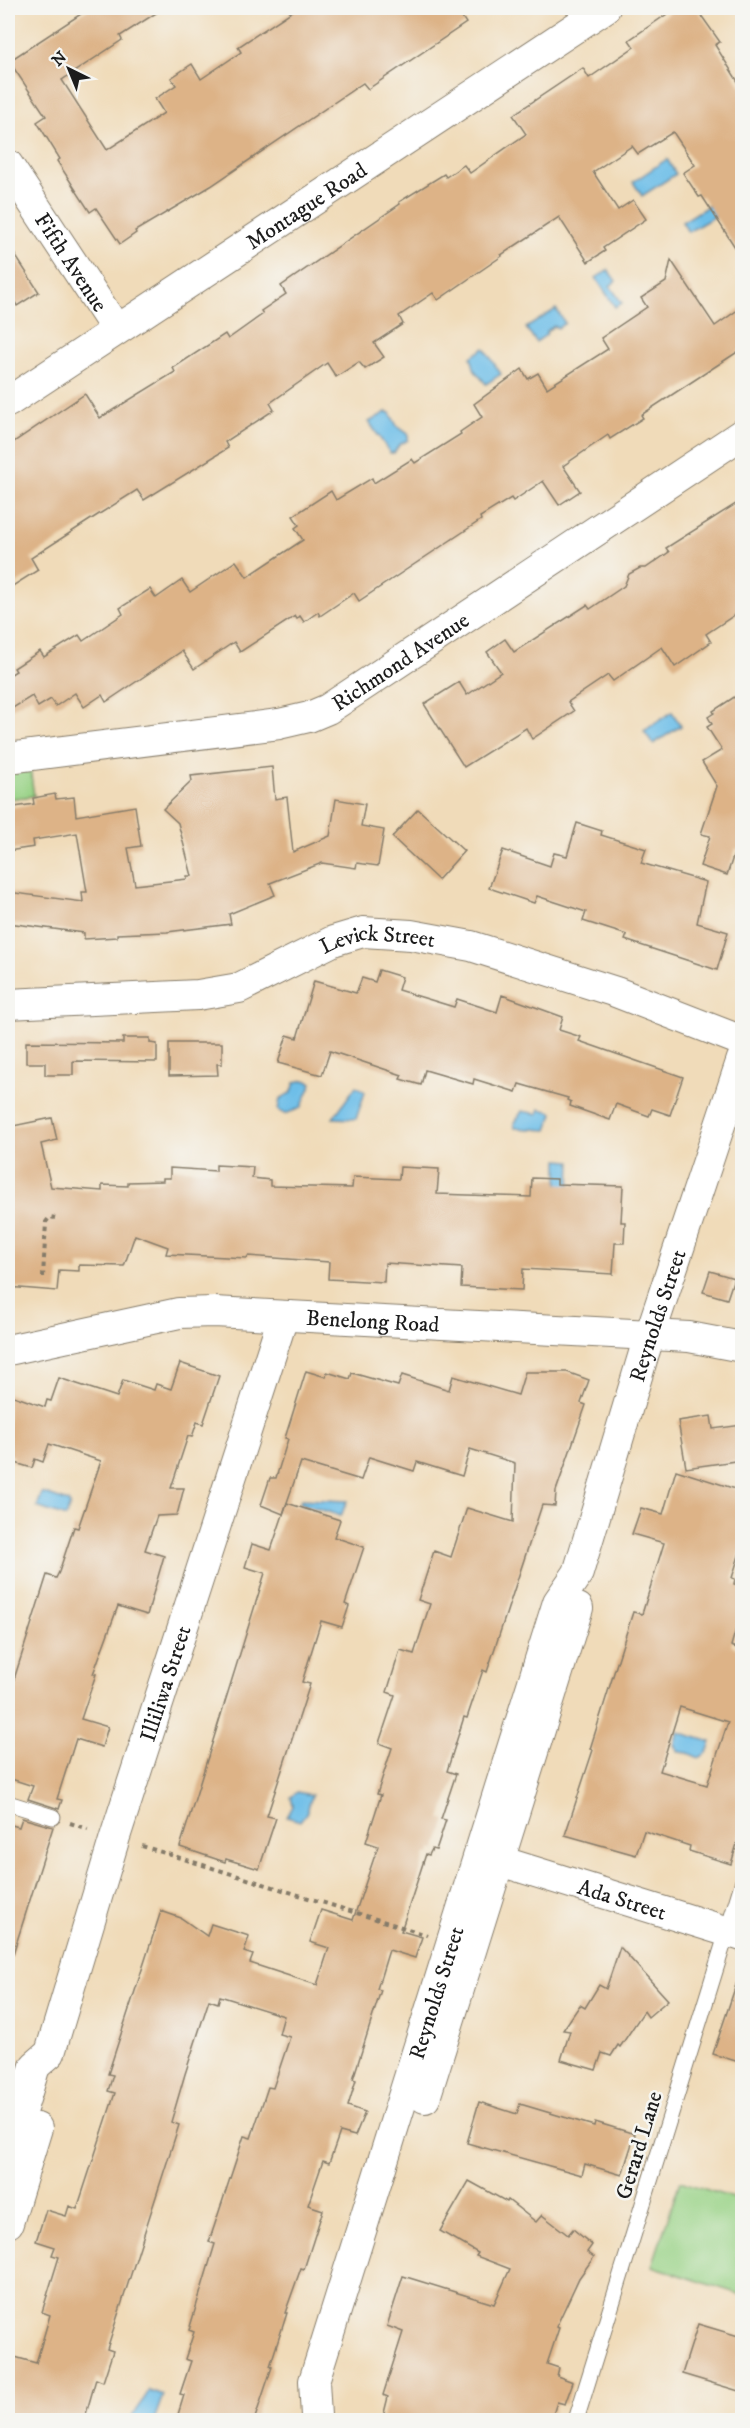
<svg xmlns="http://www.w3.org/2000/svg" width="750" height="2428" font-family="'IM FELL DW Pica',serif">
<rect width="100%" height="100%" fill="#f6f6f2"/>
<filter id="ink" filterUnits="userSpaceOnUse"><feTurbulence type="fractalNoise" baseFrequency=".0167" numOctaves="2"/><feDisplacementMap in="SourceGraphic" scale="12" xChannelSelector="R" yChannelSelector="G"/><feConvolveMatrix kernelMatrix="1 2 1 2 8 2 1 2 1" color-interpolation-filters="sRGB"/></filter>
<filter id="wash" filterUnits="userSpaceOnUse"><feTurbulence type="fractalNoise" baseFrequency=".008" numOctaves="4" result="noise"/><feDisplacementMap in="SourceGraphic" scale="24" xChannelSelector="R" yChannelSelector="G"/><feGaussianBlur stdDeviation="1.35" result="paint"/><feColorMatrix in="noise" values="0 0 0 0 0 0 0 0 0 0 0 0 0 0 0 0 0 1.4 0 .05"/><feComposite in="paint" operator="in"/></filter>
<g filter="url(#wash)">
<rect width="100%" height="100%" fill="#f0dbb9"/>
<g fill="#98d285" stroke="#5a7750" stroke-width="1.5">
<path d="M30 768 34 796 8 799V771Z"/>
<path d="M680 2181 742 2201V2295L652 2266Z"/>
</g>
<path fill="#7ab472" stroke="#4b6847" stroke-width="1.5" d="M742 884V915L734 912Z"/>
<g fill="#6dbee8" stroke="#446d82" stroke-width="1.5">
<path d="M667 159 676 174 642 196 633 182Z"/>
<path d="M716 201 722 212 688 232 682 222Z"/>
<path d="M608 270 616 281 610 286 622 303 615 307 596 278Z"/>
<path d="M556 309 565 323 558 328 554 326 547 331 546 335 536 342 526 328Z"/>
<path d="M484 348 501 374 486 384 475 371 471 357Z"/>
<path d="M386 412 390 413 397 426 408 434V440L399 445 394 453H390L369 422Z"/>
<path d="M672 712 681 726 653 744 644 731Z"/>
<path d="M305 1080 312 1083 301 1108 285 1114 278 1110 280 1099 292 1092 295 1082Z"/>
<path d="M356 1086 365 1092 356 1119 333 1118Z"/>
<path d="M540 1109 552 1112 553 1114 547 1130 515 1128 514 1124 522 1111 538 1114Z"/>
<path d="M558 1160 571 1161 570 1189H558Z"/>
<path d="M42 1493 68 1502 70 1505 66 1517 37 1507Z"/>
<path d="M301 1499 347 1501 341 1516 300 1503Z"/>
<path d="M678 1732 711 1742 707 1753 699 1758 688 1753 679 1752 674 1745Z"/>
<path d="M297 1792 312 1795 307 1812 300 1821 287 1817 293 1806 291 1797Z"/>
<path d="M149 2390 163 2395 154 2420H139L132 2418C136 2406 144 2402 149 2390Z"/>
</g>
<g id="blocks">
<g fill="#ddb387" fill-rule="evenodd">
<path d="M90 8H164L120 36 122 40 62 80 107 150 164 113 155 99 176 85 171 78 192 64 201 79 241 52 238 47 297 8H456L466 23 368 89 363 83 211 186 135 231 136 233 120 244 96 208 90 212 57 161 60 159 37 122 46 116 9 61Z"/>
<path d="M676 8H696L720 42 715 45 742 88V258L702 196 699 197 683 173 695 165 673 132 638 154 632 146 593 172 618 210 633 200 646 219 603 248 605 251 588 262 559 217 501 255 502 256 438 300 433 293 399 316 403 324 374 343 384 357 365 369 359 362 336 377 327 363 270 403 274 410 225 442 228 448 144 500 137 490 93 518 31 558 38 570 8 589V446L85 394 100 418 175 372 173 368 225 334 228 339 263 314 261 311 286 294 281 286 400 204 399 202 444 174 446 177 464 165 470 173 526 134 513 115 583 68 589 78 634 47 629 40Z"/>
<path d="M8 244 39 292 17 306 15 302 8 307Z"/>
<path d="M671 260 715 326 742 307V349L641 415 643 418 610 439 608 435 563 466 580 491 559 505 543 481 513 501 511 498 480 517 481 520 359 601 354 593 320 616 318 612 304 622 300 616 297 619 295 616 240 652 234 642 194 669 182 651 106 702 102 695 84 707 75 693 56 706 51 699 38 707 32 696 8 711V676L16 671 14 668 40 651 44 657 79 635 83 641 123 614 120 608 150 589 156 598 182 580 190 592 236 561 247 577 303 540 295 528 299 525 293 516 331 491 336 500 372 478 374 483 412 459 415 463 461 434 460 432 482 417 474 404 522 369 528 379 538 373 547 388 608 349 601 338 647 307 641 298 666 282Z"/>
<path d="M742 500V610L706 634 711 642 675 667 662 647 613 681 608 675 568 702 574 711 532 739 526 728 464 767 424 704 459 682 467 695 501 672 487 652 505 639 514 652 587 605 590 609 624 586 629 574 640 568H646L669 552 666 548Z"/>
<path d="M742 692V850L736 848 727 875 700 866 710 836 701 834 717 786 702 762 722 750 707 727 712 724 708 717 714 713 713 711Z"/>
<path d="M272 767 275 799 287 797 293 852 330 836 336 799 365 804 361 826 384 830 378 866 357 863 356 868 322 863 270 883 275 895 229 914 231 924 167 932 117 934V937L84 939V933L8 923V892L83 902 82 892H87L77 833 33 840 34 847 8 851V808L34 804 33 798 55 794 56 799 74 797 76 816 135 806 141 846 128 848 135 885 187 879V876H192L178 823 163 809 192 781 191 776Z"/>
<path d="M418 809 464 851 438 880 392 837Z"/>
<path d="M577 823 602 831 601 835 646 849 641 863 706 882 697 923 728 932 717 970 625 940 627 935 583 921 586 912 537 896 534 903 489 888 503 850 550 866 554 853 567 856Z"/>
<path d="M379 970 402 977 398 990 454 1007 457 999 497 1012 502 995 563 1017 559 1030 581 1037 579 1041 683 1077 670 1115 652 1109 649 1116 616 1104 610 1120 570 1106 571 1102 567 1100 568 1098 519 1084 516 1092 474 1079 473 1084 425 1070 421 1085 400 1079 402 1075 330 1051 322 1075 278 1063 287 1035 297 1038 314 981 356 993 362 978 375 982Z"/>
<path d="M123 1038H150V1043L157 1044V1062L73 1061V1075H45V1063H26V1042L123 1043Z"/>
<path d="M169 1043H222V1064H217L218 1075 169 1076Z"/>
<path d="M52 1118 57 1140 41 1144 51 1187 102 1191V1185L128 1186V1182L163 1181V1178H170V1168L216 1171V1165L253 1167 252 1178 270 1180V1186L352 1188 353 1177 399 1179 400 1167 439 1169 437 1194 498 1196 531 1197 532 1178 557 1179V1184L623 1186 621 1222H625L624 1243H615L613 1274 523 1269 522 1290 461 1287 462 1268 385 1263 384 1282 328 1279 329 1262 248 1256 247 1258 166 1254 168 1247 135 1235 124 1266 79 1265V1271L59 1270 57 1291 8 1287V1127Z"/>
<path d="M710 1271 734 1278 727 1299 703 1292Z"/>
<path d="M180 1363 219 1376 203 1424 197 1422 192 1437 188 1436 171 1488H184L177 1515 157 1516 145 1550 164 1556 147 1615 118 1606 93 1674H96L81 1719 108 1727 102 1747 76 1739 57 1799 62 1800 59 1809 28 1799 33 1786 8 1778V1698L47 1575 56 1578 59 1572 74 1527 78 1528 101 1461 49 1444 43 1462 35 1459 32 1468 12 1462 14 1456 8 1454V1394L45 1407 47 1400 51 1401 59 1378 117 1397 123 1380 154 1390 156 1384 171 1389Z"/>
<path d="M306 1371 326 1377 327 1372 350 1379 352 1373 398 1386 402 1375 449 1390 453 1376 518 1395 525 1372H567L589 1380 581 1403 586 1405 556 1491 555 1506 542 1505 487 1672 483 1670 467 1718 464 1717 447 1771 456 1774 441 1819 446 1820 436 1850 432 1849 429 1855 426 1854 401 1931 422 1937 415 1958 389 1950 377 1989 381 1990 353 2079 356 2080 348 2106 365 2112 355 2136 340 2132 329 2163 323 2161 308 2205 323 2210 304 2269 301 2268 285 2313H287L270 2366 272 2367 254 2421H176L184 2395 180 2394 191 2361 185 2359 194 2332 189 2330 215 2244 209 2242 244 2136 251 2138 268 2087 273 2088 290 2037 279 2034 284 2016 220 1996 218 2003 209 2000 185 2074 171 2122 179 2125 107 2349 113 2351 103 2382 96 2379 84 2421H8V2355L36 2363 50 2315 42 2312 59 2257 52 2255 55 2247 36 2241 46 2210 66 2216 69 2206 77 2209 115 2093 108 2091 113 2075 108 2074 161 1911 181 1918 207 1936 211 1924 249 1936 244 1952 253 1955 250 1963 317 1985 329 1948 310 1942 321 1910 353 1920 378 1846 366 1842 381 1795 377 1794 392 1748 379 1743 395 1695 387 1692 400 1650 414 1654 430 1604 418 1600 434 1551 451 1557 467 1508 513 1522 515 1463 470 1449 462 1476 417 1462 414 1471 369 1457 361 1480 301 1462 283 1514 261 1505 270 1478H276L288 1439 285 1438Z"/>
<path d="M711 1416 713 1429 742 1425V1460L686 1468 678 1421Z"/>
<path d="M676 1470 742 1491V1546L732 1578 735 1579 734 1584 742 1586V1608L731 1646 742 1650V1827L731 1864 689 1851 690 1846 644 1831 636 1855 565 1835 593 1750 590 1749 633 1612 642 1614 664 1543 632 1534 641 1508 663 1514ZM680 1707 728 1722 707 1785 660 1771Z"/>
<path d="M287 1503 340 1520 334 1537 364 1547 345 1604 349 1606 342 1627 321 1621 302 1682 310 1684 267 1816 276 1818 259 1869 226 1859 225 1862 180 1847 265 1573 245 1567 252 1544 271 1550Z"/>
<path d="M22 1818 53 1827 12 1957H8V1824L19 1827Z"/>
<path d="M620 1947 668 2000 648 2017 644 2011 620 2047 618 2045 611 2056 602 2053 596 2070 561 2060 570 2031 563 2030 580 2005 585 2008 599 1985 606 1989Z"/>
<path d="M738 1979 742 1980V2063L713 2054Z"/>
<path d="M479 2102 517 2114 520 2104 594 2126 595 2122 635 2134 622 2175 585 2164 582 2175 467 2143Z"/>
<path d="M469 2181 507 2202 508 2200 536 2222 542 2215 568 2235 573 2229 592 2245 587 2252 594 2257 579 2278 556 2327 559 2328 547 2364 559 2368 557 2376 573 2382 565 2404 557 2402 551 2421H382L388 2397 383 2395 403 2332 387 2326 403 2276 494 2304 510 2269 476 2256 478 2253 440 2231Z"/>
<path d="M698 2324 742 2337V2392L682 2374Z"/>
</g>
</g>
</g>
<g filter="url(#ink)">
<use href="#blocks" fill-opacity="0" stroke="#867c6a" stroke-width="1.5"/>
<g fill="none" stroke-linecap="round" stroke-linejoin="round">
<g stroke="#867c6a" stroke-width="17">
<g id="service">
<path d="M8 1803 53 1817"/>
<path d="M576 2420 742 1884"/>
</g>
</g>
<g stroke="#867c6a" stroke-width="32">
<g id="minor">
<path id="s1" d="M8 165 116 329"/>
<path id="s2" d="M8 402 605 8"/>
<path id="s3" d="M8 758 279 724 309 717 328 709 742 434"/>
<path id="s4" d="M8 1004 198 995 239 988 333 941 363 932 411 935 471 946 616 992 742 1041"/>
<path id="s5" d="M8 1350 179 1313 214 1312 689 1337 742 1347"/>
<path id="s6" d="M500 1861 742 1936"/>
<path d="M425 2098 578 1608"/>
<path id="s7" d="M8 2155 35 2066 50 2053 115 1837 283 1317"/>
<path d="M8 2223 37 2128"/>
<path id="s8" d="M316 2416 314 2381 558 1602 578 1573 644 1353 742 1059"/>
</g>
</g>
<g stroke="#867c6a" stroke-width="4" stroke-dasharray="4.5 4.5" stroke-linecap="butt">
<path d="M43 1277 46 1222 50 1217 55 1218"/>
<path d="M70 1823 88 1829"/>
<path d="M142 1846 427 1935"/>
</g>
<use href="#service" stroke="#fff" stroke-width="15"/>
<use href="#minor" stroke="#fff" stroke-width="30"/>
</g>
</g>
<g text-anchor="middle" stroke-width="5" stroke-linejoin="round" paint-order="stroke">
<g font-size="22" fill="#1c1c1c" stroke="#f6f6f2">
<text dy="8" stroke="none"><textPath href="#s2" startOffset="357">Montague Road</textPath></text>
<text dy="8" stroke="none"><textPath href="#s1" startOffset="116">Fifth Avenue</textPath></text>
<text dy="8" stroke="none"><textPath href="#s3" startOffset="411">Richmond Avenue</textPath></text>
<text dy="8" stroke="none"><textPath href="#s4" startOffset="382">Levick Street</textPath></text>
<text dy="8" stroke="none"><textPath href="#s8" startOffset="1156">Reynolds Street</textPath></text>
<text dy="8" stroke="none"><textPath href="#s5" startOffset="369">Benelong Road</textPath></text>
<text dy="8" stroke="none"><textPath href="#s7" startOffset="500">Illiliwa Street</textPath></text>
<text dy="8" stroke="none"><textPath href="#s6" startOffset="128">Ada Street</textPath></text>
<text dy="8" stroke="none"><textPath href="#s8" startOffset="442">Reynolds Street</textPath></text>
<text transform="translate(638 2145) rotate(-73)" y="8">Gerard Lane</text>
</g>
</g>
<rect width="750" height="2428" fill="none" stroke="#f6f6f2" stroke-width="30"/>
<g transform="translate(69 69) rotate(317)" stroke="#f6f6f2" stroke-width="4.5" paint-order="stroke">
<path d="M0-4.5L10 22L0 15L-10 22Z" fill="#1c1c1c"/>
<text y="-9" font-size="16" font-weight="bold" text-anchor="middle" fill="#1c1c1c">N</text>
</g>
</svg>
